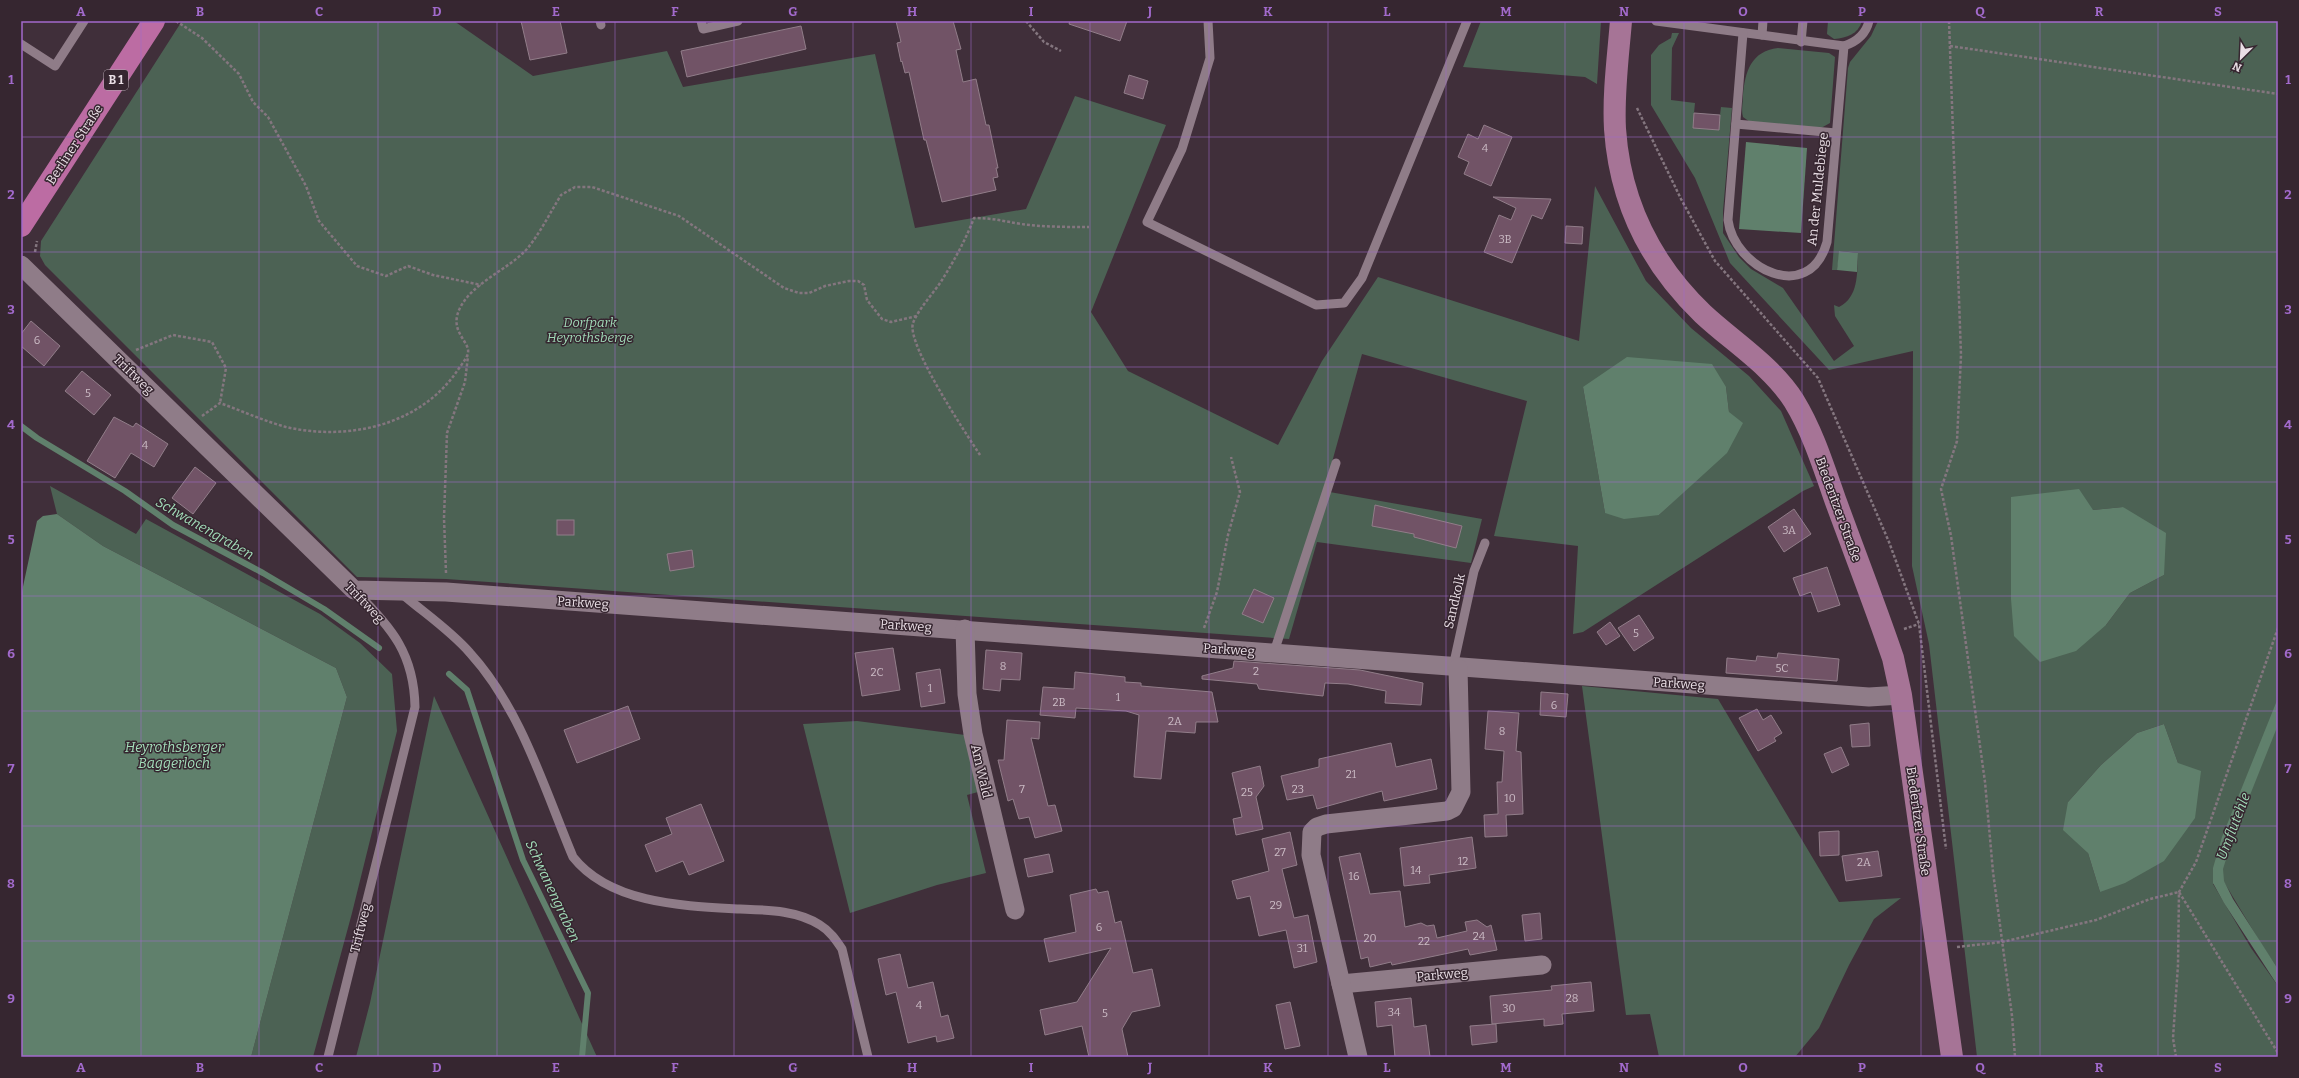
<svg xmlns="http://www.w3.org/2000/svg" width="2299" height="1078" font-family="Bitter,serif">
<rect width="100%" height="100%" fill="#402f3a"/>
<g fill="#4c6254" fill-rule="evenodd">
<path d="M182 21H454L533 76 667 51 683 87 875 54 915 228 1026 209 1075 96 1166 125 1091 312 1128 371 1278 445 1322 361 1378 277 1579 341 1595 186 1646 281 1691 328 1749 376 1781 411 1814 486 1803 491 1583 632 1573 634 1578 546 1494 536 1527 401 1362 354 1324 491 1482 519 1471 563 1317 542 1289 639 446 579 357 577 45 265 40 256 41 241ZM1583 387H1726L1729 412 1691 485 1659 515 1605 513Z"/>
<path d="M1481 21H1601L1597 84 1585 77 1463 67Z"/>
<path d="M1828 21H1862C1858 34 1847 38 1834 39L1827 34Z"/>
<path d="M1878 21H2278V969L2260 942 2224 882 2213 884 2251 948 2278 986V1057H1977L1929 644 1912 566 1913 351 1829 370 1730 263 1695 178 1651 105V55L1659 45 1671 38 1672 33H1679L1672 48 1671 100 1695 103 1694 113 1720 115 1721 107 1732 108 1723 211V233L1739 257 1751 269 1783 288 1834 361 1854 346 1835 316 1834 305 1839 307C1859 297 1857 273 1858 253L1840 251 1837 270H1832L1848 68 1850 62 1871 36ZM2011 497 2093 510 2123 507 2164 575 2130 593 2106 625 2011 599ZM2164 724 2178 763 2100 892 2088 853 2068 802 2101 765 2137 733Z"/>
<path d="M1778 48 1829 53 1835 57 1830 123 1821 128 1750 122 1743 117C1741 110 1743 103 1743 95 1745 72 1751 51 1778 48Z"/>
<path d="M50 486 136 534 146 519 320 614 360 643 392 674 397 731 352 913 313 1057H251L347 697 336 668 103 546 57 514Z"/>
<path d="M1582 686 1718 699 1839 902 1901 898 1874 919 1849 965 1819 1028 1795 1057H1659L1650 1014 1626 1015Z"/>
<path d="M434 696 597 1057H356L370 1003Z"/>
<path d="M857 721 965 735 978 792 967 795 986 873 937 885 850 913 803 724Z"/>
</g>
<g fill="#60806c">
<path d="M1746 142 1807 148 1801 233 1739 229Z"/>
<path d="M1839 251 1858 253 1857 272 1837 270Z"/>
<path d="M1627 357 1712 364 1726 387 1729 412 1743 423 1727 453 1659 515 1624 519 1605 513 1583 387Z"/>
<path d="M2079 489 2093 510 2123 507 2166 533 2164 575 2130 593 2106 625 2076 651 2040 662 2014 636 2011 599V497Z"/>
<path d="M57 514 103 546 336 668 347 697 251 1057H21V596L37 521 43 516Z"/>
<path d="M2278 698V725L2232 840 2223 869 2224 881 2233 899 2278 969V986L2224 903 2213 883V868L2222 837Z"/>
<path d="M2164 724 2178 763 2201 771 2195 818 2164 861 2125 883 2100 892 2088 853 2063 830 2068 802 2101 765 2137 733Z"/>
</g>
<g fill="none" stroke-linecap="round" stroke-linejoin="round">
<g stroke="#60806c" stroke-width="6">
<path d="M21 426 37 438 125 491 173 525 263 573 324 609 379 648"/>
<path d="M449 674 467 690 523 860 588 993 582 1057"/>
</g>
</g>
<g fill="#715366" stroke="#917d89">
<path d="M521 21H560L567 53 530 60Z"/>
<path d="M896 21H953L961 49 956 50 963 82 976 79 986 125H989L998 168H996L998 177 993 178 996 190 942 202 926 140H924L909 72 905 73 902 61 901 62 897 43 901 42Z"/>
<path d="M1070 21H1127L1120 41 1069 24Z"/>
<path d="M801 26 806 49 687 77 681 51Z"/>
<path d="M1129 75 1148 81 1143 99 1124 93Z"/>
<path d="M1694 113 1720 115 1719 130 1693 128Z"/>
<path d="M1484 125 1512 137 1491 186 1464 174 1469 162 1458 157 1468 134 1478 139Z"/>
<path d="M1493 197 1551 199 1542 219 1532 215 1512 263 1484 252 1499 215 1511 220 1516 208Z"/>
<path d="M1566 226 1583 227 1582 244 1565 243Z"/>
<path d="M31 321 60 346 44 366 21 346V334Z"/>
<path d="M82 371 111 395 94 415 65 391Z"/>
<path d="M114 417 133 427 136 423 168 444 154 467 131 453 115 478 87 461Z"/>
<path d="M195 467 216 483 193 514 172 498Z"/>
<path d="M1375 505 1462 526 1456 548 1414 537V534L1372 526Z"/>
<path d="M1794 509 1811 534 1784 552 1768 527Z"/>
<rect x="557" y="520" width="17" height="15"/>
<path d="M692 550 694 567 670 571 667 554Z"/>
<path d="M1827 567 1840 605 1818 612 1811 592 1800 596 1793 578Z"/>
<path d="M1254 589 1274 598 1263 623 1242 614Z"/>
<path d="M1639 615 1654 638 1634 651 1618 628Z"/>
<path d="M1610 622 1620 636 1606 645 1597 632Z"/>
<path d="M893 648 900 690 862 696 855 653Z"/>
<path d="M986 650 1022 653 1020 680 1001 679 1000 691 983 689Z"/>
<path d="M1778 653 1839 659 1837 681 1726 673 1727 658 1756 661 1757 656 1777 658Z"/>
<path d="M1234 661 1360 670 1423 683 1421 705 1385 703 1386 691 1348 684 1325 683 1323 696 1259 689 1257 684 1202 679V676L1233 668Z"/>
<path d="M940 669 945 703 921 707 916 673Z"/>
<path d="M1075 672 1125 677V682L1141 683V686L1212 692 1218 722H1196L1195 733 1166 731 1161 779 1134 777 1139 715 1126 711 1076 708 1075 718 1040 715 1043 687 1074 689Z"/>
<path d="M1541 692 1568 694 1566 717 1540 715Z"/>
<path d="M628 706 640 739 577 763 564 730Z"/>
<path d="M1757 709 1763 720 1771 715 1782 733 1774 738 1776 741 1758 751 1739 718Z"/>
<path d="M1488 711 1519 713 1516 751 1521 752 1523 814 1506 815 1507 836 1485 837 1484 815 1498 814 1497 782H1502L1504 751 1485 749Z"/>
<path d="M1007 720 1040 722 1039 739 1031 738 1048 806 1055 805 1062 831 1035 838 1029 817 1019 819 1013 799 1008 801 998 760H1004Z"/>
<path d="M1869 723 1870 746 1852 747 1850 725Z"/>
<path d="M1391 743 1396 767 1431 759 1437 789 1384 801 1382 791 1317 809 1313 795 1287 800 1281 776 1319 767V759Z"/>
<path d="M1841 747 1849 765 1832 773 1824 754Z"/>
<path d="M1260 766 1264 786 1256 797 1263 829 1236 835 1233 819 1242 817 1232 773Z"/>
<path d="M701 804 724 861 689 875 683 861 656 872 645 845 672 834 666 818Z"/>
<path d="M1839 831V855L1820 856 1819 832Z"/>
<path d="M1290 832 1297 865 1282 869 1294 918 1308 915 1317 962 1294 968 1286 930 1259 936 1250 896 1237 899 1232 881 1269 871 1262 839Z"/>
<path d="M1472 837 1476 868 1429 875 1430 883 1404 886 1400 848Z"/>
<path d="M1878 851 1882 876 1846 881 1842 856Z"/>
<path d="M1360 853 1370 894 1400 891 1405 927 1421 923 1427 926 1434 925 1437 938 1467 931 1465 922 1477 920 1487 927 1491 925 1497 950 1470 955 1468 949 1392 965 1391 962 1370 967 1368 957 1361 959 1339 857Z"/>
<path d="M1049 854 1053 872 1028 877 1024 859Z"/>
<path d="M1096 889 1098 893 1108 891 1115 923 1121 921 1133 973 1152 969 1160 1006 1132 1012 1122 1029 1128 1057H1089L1082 1026 1045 1035 1040 1010 1077 1002 1111 948 1049 962 1044 939 1076 932 1070 895Z"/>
<path d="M1540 913 1542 939 1525 941 1522 915Z"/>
<path d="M900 954 908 988 933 982 941 1017 948 1015 954 1038 937 1042 936 1036 908 1043 896 992 886 995 878 959Z"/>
<path d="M1591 982 1594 1011 1562 1014 1563 1024 1544 1026V1019L1492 1024 1490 996 1552 990 1551 986Z"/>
<path d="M1411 998 1414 1027 1426 1025 1430 1057H1395L1392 1025 1377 1027 1375 1002Z"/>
<path d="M1290 1002 1300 1046 1285 1049 1276 1005Z"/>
<path d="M1496 1024 1497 1042 1472 1045 1470 1026Z"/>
</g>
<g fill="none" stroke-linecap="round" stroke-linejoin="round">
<g stroke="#84767f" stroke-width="2.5" stroke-dasharray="3 2" stroke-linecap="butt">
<path d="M176 21 202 38 239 74 253 102 268 117 306 186 319 221 357 266 386 276 408 266 433 275 481 285"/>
<path d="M1026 21 1044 42 1061 51"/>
<path d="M1949 21 1961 355 1957 441 1941 489 1951 536 1985 782 1993 872 2012 1016 2015 1057"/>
<path d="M1950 46 2278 94"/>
<path d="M1637 108 1681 199 1715 261 1818 378 1889 542 1919 624 1946 849"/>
<path d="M35 252 37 241"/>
<path d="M136 350 173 335 212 342 226 368 220 403"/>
<path d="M202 416 220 403C242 411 264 421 286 427 347 441 417 426 455 374 459 368 464 362 467 356 474 342 446 333 461 306 474 283 504 271 523 253 536 241 551 211 561 195L575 187H592L679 216 784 288 799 293H809L825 286 849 281H858L864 285 867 300 882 319 891 322 917 316"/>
<path d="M980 455C967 435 906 344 913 323 919 308 933 294 942 280 954 261 966 239 974 218 992 218 1003 221 1021 224 1043 227 1067 227 1089 227"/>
<path d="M446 573 444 518 447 433 465 382 468 356"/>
<path d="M1204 628 1217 592 1228 535 1240 492 1231 457"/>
<path d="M1904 629 1919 624"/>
<path d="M1957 947 2002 942 2096 920 2150 899 2179 892 2278 1053"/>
<path d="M2176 1057 2173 1038 2178 965 2179 892 2196 862 2278 628"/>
</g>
<g stroke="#8f7c88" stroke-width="9">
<path d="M600 21 601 25"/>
<path d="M701 21 703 29 738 21"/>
<path d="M1208 21 1210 58 1182 149 1147 222 1316 305 1344 303 1362 278 1467 21"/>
<path d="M1656 21 1844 46C1856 42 1866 34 1869 21"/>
<path d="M1743 33 1728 220C1734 268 1809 306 1827 242L1844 46"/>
<path d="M1762 35 1763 21"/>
<path d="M1801 42 1803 21"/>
<path d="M21 44 55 66 84 21"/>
<path d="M1736 124 1836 133"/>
<path d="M401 593C424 613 450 630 470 653 521 709 544 788 573 857 610 904 684 906 740 909 766 910 797 910 820 925 830 931 836 940 842 949L868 1057"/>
<path d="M1274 652 1336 463"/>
<path d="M1453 667 1474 571 1485 543"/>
<path d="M328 1057 415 707C414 654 392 628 356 592"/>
</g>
<g stroke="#8f7c88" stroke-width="19">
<path d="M21 265 354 590 446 592 1869 697 1901 695"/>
<path d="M965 629 967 694 973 734 1015 910"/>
<path d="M1341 984 1542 965"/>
<path d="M1358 1057 1311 855 1312 832 1317 827 1326 824 1447 811 1453 808 1461 792 1458 668"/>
</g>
<path stroke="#a67496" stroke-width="22" d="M1621 21C1618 57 1613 94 1615 129 1620 202 1651 264 1703 314 1733 342 1772 366 1794 401 1813 432 1824 468 1836 502 1855 554 1875 605 1893 658L1901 695 1952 1057"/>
<path stroke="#bc6ca3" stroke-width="22" d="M21 226 154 21"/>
</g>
<path fill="none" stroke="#a26acc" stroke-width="1" stroke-opacity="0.55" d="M141 21V1057M259 21V1057M378 21V1057M497 21V1057M615 21V1057M734 21V1057M853 21V1057M971 21V1057M1090 21V1057M1209 21V1057M1328 21V1057M1446 21V1057M1565 21V1057M1684 21V1057M1802 21V1057M1921 21V1057M2040 21V1057M2158 21V1057M21 137H2278M21 252H2278M21 367H2278M21 482H2278M21 596H2278M21 711H2278M21 826H2278M21 941H2278"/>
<g text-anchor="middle" stroke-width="3" stroke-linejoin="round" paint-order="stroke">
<g font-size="11" fill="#cbbbc5">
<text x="1485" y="152">4</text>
<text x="1505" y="243">3B</text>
<text x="37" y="344">6</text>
<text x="88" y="397">5</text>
<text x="145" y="449">4</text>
<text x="1789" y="534">3A</text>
<text x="1636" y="637">5</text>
<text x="1003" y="670">8</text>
<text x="1782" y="672">5C</text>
<text x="1256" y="675">2</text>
<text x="877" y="676">2C</text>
<text x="930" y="692">1</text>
<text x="1118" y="701">1</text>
<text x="1059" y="706">2B</text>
<text x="1554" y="709">6</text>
<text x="1175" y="725">2A</text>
<text x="1502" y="735">8</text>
<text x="1351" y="778">21</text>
<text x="1022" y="793">7</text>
<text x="1298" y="793">23</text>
<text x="1247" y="796">25</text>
<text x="1510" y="802">10</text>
<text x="1280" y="856">27</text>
<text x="1463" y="865">12</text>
<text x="1864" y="866">2A</text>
<text x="1416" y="874">14</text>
<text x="1354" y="880">16</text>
<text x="1276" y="909">29</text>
<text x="1099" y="931">6</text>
<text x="1479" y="940">24</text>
<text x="1370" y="942">20</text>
<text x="1424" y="945">22</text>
<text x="1302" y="952">31</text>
<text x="1572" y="1002">28</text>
<text x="919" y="1009">4</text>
<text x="1509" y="1012">30</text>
<text x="1394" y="1016">34</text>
<text x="1105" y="1017">5</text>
</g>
<rect fill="#362630" stroke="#b3a7af" stroke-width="1" x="104" y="70" width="24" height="20" rx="3"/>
<g font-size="12" font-weight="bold" fill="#e9dee5">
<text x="116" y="84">B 1</text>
</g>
<g font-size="13" fill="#e9dee5" stroke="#362630">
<text transform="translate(74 144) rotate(-57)" y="5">Berliner Straße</text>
<text transform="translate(1817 189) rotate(-84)" y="5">An der Muldebiege</text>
<text transform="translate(134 374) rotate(44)" y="5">Triftweg</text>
<text transform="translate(1839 509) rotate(70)" y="5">Biederitzer Straße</text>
<text transform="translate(1454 601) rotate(-77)" y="5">Sandkolk</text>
<text transform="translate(365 602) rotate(46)" y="5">Triftweg</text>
<text transform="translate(583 602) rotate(4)" y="5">Parkweg</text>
<text transform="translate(906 625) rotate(4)" y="5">Parkweg</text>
<text transform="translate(1229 649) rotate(4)" y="5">Parkweg</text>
<text transform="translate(1679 683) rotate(4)" y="5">Parkweg</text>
<text transform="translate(982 771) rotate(77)" y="5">Am Wald</text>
<text transform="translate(1919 821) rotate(82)" y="5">Biederitzer Straße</text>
<text transform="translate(360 928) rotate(-76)" y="5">Triftweg</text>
<text transform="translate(1442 974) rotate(-5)" y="5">Parkweg</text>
</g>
<g font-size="13" font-style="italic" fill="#a0dab7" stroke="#362630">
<text x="590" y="327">Dorfpark<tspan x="590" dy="15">Heyrothsberge</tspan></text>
</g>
<g font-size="14" font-style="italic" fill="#a2ddb9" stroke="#362630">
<text transform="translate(205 528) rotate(30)" y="5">Schwanengraben</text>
<text x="174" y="752">Heyrothsberger<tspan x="174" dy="16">Baggerloch</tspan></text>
<text transform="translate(2233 826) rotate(-69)" y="5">Umflutehle</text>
<text transform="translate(553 891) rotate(65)" y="5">Schwanengraben</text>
</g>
</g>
<rect width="2299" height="1078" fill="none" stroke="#362630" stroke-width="44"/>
<g transform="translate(2241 58) rotate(204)" stroke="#362630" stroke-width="3" paint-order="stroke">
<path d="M0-3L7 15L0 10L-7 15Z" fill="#e9dee5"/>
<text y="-6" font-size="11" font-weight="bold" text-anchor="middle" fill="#e9dee5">N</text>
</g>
<rect x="22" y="22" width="2255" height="1034" fill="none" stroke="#a26acc" stroke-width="1.5"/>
<g font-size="13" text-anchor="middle" font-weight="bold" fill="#a26acc">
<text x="81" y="16">A</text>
<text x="200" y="16">B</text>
<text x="319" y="16">C</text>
<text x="437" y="16">D</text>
<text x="556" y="16">E</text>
<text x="675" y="16">F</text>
<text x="793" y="16">G</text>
<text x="912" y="16">H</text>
<text x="1031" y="16">I</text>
<text x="1150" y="16">J</text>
<text x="1268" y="16">K</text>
<text x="1387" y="16">L</text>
<text x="1506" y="16">M</text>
<text x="1624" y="16">N</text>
<text x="1743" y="16">O</text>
<text x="1862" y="16">P</text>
<text x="1980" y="16">Q</text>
<text x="2099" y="16">R</text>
<text x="2218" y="16">S</text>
<text x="11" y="84">1</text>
<text x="2288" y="84">1</text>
<text x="11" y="199">2</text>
<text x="2288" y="199">2</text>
<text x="11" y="314">3</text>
<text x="2288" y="314">3</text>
<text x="11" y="429">4</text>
<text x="2288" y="429">4</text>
<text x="11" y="544">5</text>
<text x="2288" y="544">5</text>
<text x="11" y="658">6</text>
<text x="2288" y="658">6</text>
<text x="11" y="773">7</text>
<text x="2288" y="773">7</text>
<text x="11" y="888">8</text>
<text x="2288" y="888">8</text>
<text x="11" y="1003">9</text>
<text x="2288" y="1003">9</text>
<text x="81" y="1072">A</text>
<text x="200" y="1072">B</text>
<text x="319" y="1072">C</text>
<text x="437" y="1072">D</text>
<text x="556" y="1072">E</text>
<text x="675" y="1072">F</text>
<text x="793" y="1072">G</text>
<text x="912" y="1072">H</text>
<text x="1031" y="1072">I</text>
<text x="1150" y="1072">J</text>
<text x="1268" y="1072">K</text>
<text x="1387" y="1072">L</text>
<text x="1506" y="1072">M</text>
<text x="1624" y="1072">N</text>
<text x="1743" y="1072">O</text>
<text x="1862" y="1072">P</text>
<text x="1980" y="1072">Q</text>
<text x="2099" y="1072">R</text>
<text x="2218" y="1072">S</text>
</g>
</svg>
